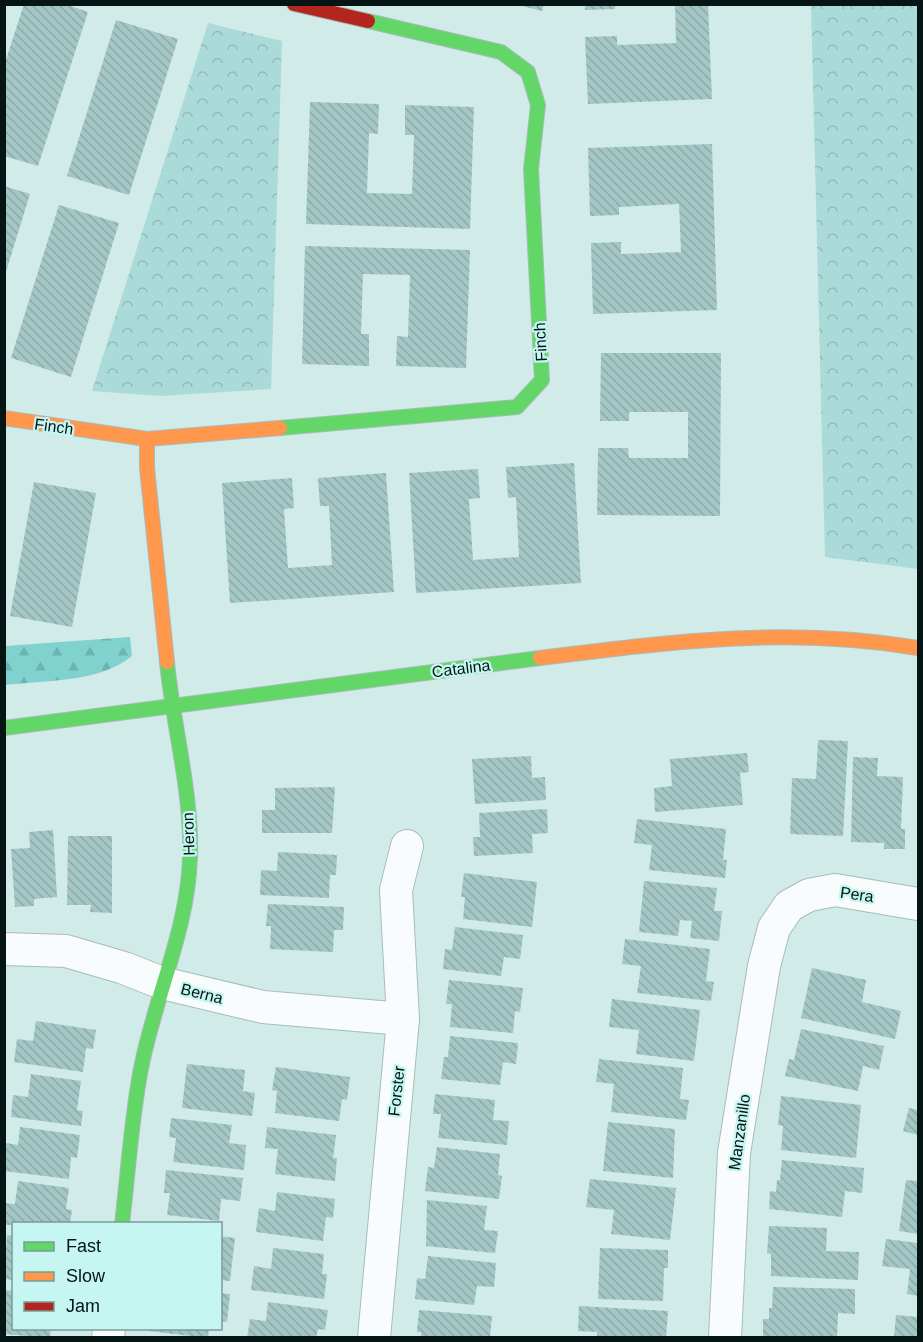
<svg xmlns="http://www.w3.org/2000/svg" width="923" height="1342" font-family="Arial,sans-serif">
<defs>
<pattern id="forest-firs" width="22" height="20" patternUnits="userSpaceOnUse" patternTransform="scale(1.5)"><rect width="22" height="20" fill="#80d2ce"/><path d="M5 1l3.5 6h-7zM16 11l3.5 6h-7z" fill="#6db3b0"/></pattern>
<pattern id="park-crowns" width="20" height="18" patternUnits="userSpaceOnUse" patternTransform="scale(1.5)"><rect width="20" height="18" fill="#aadbd8"/><path d="M2 6a3 3 0 1 1 6 0M12 15a3 3 0 1 1 6 0" fill="none" stroke="#91bbb8"/></pattern>
<pattern id="building-back-hatch" width="6" height="6" patternUnits="userSpaceOnUse" patternTransform="scale(1.5)"><rect width="6" height="6" fill="#a4c7c5"/><path d="M-1 5l2 2M0 0l6 6M5-1l2 2" fill="none" stroke="#8caaa8"/></pattern>
</defs>
<rect width="100%" height="100%" fill="#d1ebe9"/>
<path fill="url(#forest-firs)" d="M130 637 132 656C99 683 46 680 5 685V646Z"/>
<g fill="url(#park-crowns)">
<path d="M811 5H918V569L825 557Z"/>
<path d="M208 23 282 41 271 389 161 396 92 391Z"/>
</g>
<g fill="url(#building-back-hatch)">
<path d="M24 4H65L88 12 38 166 4 156V66Z"/>
<path d="M585 4H615V9L585 10Z"/>
<path d="M675 4H708L712 99 588 104 585 37 617 36V45L676 43Z"/>
<path d="M518 5H544L542 11Z"/>
<path d="M116 20 178 39 129 195 67 176Z"/>
<path d="M310 102 379 104 378 134 369 133 367 193 412 194 414 135H405V105L474 107 470 229 306 224Z"/>
<path d="M712 144 717 310 593 314 591 243 621 242V254L681 252 679 204 619 207V215L590 216 588 148Z"/>
<path d="M4 186 30 194 5 275H4Z"/>
<path d="M59 205 119 223 71 377 11 358Z"/>
<path d="M305 246 470 250 466 368 396 366 397 336 408 337 410 275 363 274 361 334H369V366L302 364Z"/>
<path d="M601 353H721L720 516 597 515 598 448H628L629 458H688V412H629V421H600Z"/>
<path d="M574 463 581 583 416 593 409 473 478 469 480 498 469 499 473 560 519 557 516 497 508 498 506 467Z"/>
<path d="M386 473 394 592 230 603 222 483 292 478 294 508 284 509 288 568 332 565 329 506H320L318 478Z"/>
<path d="M34 482 96 493 72 627 10 616Z"/>
<path d="M818 740 848 741 843 836 790 834 792 778 816 779Z"/>
<path d="M747 753 749 772 740 773 743 805 655 812 654 788 672 786 670 759Z"/>
<path d="M531 756 532 778 545 777 546 800 475 804 472 759Z"/>
<path d="M853 757 878 758 877 776 903 777 901 829H905V849H884V843L851 842Z"/>
<path d="M335 787 332 833H262V810H275V788Z"/>
<path d="M547 809 548 833 532 834 533 853 474 856 473 837H480L479 813Z"/>
<path d="M637 819 726 829 723 860H727L725 878 649 870 652 845 634 843Z"/>
<path d="M53 830 57 897 34 899V906L15 907 11 849 30 848 29 832Z"/>
<path d="M68 836H112V913L90 912 91 905H67Z"/>
<path d="M278 852 337 855 336 875H330L329 898 260 895 261 870 277 871Z"/>
<path d="M464 873 537 882 532 927 463 919 465 897H461Z"/>
<path d="M644 881 717 888 714 911H722L719 941 690 938 692 921 680 920 678 936 639 932Z"/>
<path d="M268 904 344 907 343 930H334L333 952 270 949 271 926H266Z"/>
<path d="M455 927 523 935 520 959 504 957 501 976 443 969 445 949 452 950Z"/>
<path d="M625 939 710 949 706 981 714 982 711 1001 637 993 641 966 622 964Z"/>
<path d="M812 968 866 980 862 1002 901 1011 895 1039 801 1018Z"/>
<path d="M449 980 523 988 520 1012 515 1011 513 1033 450 1027 452 1004H446Z"/>
<path d="M612 999 700 1010 694 1061 636 1054 639 1030 609 1027Z"/>
<path d="M36 1021 96 1030 93 1049 86 1048 83 1072 14 1062 17 1039 33 1041Z"/>
<path d="M801 1029 884 1046 879 1070 863 1066 858 1091 785 1076 789 1059 794 1060Z"/>
<path d="M450 1036 518 1043 516 1064 503 1062 500 1085 441 1079 444 1057H448Z"/>
<path d="M599 1059 683 1068 680 1099 689 1100 686 1120 611 1112 614 1084 596 1082Z"/>
<path d="M187 1064 245 1070 243 1091 255 1093 252 1116 182 1108Z"/>
<path d="M276 1067 350 1077 347 1100 342 1099 339 1121 275 1113 277 1091 272 1090Z"/>
<path d="M31 1074 81 1081 77 1110 83 1111 81 1126 11 1117 13 1095 28 1097Z"/>
<path d="M435 1094 495 1100 493 1120 509 1121 507 1145 438 1138 441 1114H433Z"/>
<path d="M781 1096 861 1105 856 1158 781 1150 783 1126 778 1125Z"/>
<path d="M909 1108 918 1110V1135L903 1131Z"/>
<path d="M171 1118 232 1125 229 1143 246 1145 244 1170 173 1162 176 1138 169 1137Z"/>
<path d="M608 1122 675 1129 673 1178 603 1171Z"/>
<path d="M20 1127 80 1135 77 1158 71 1157 69 1179 4 1171 6 1143 18 1145Z"/>
<path d="M267 1127 336 1135 333 1158H337L335 1181 275 1174 278 1149 265 1148Z"/>
<path d="M437 1147 500 1154 498 1175 502 1176 499 1199 425 1191 428 1167 434 1168Z"/>
<path d="M782 1160 864 1168 862 1193 845 1191 842 1217 769 1209 770 1191 776 1192 777 1180H780Z"/>
<path d="M166 1170 243 1178 240 1201 221 1199 219 1221 167 1215 170 1193H164Z"/>
<path d="M590 1179 676 1188 670 1240 611 1234 614 1210 586 1207Z"/>
<path d="M906 1180 918 1181V1234L899 1231Z"/>
<path d="M18 1181 69 1188 66 1209 72 1210 70 1224 4 1225V1203L15 1204Z"/>
<path d="M277 1192 335 1199 333 1218 326 1217 323 1241 256 1232 259 1208 275 1211Z"/>
<path d="M427 1200 487 1206 484 1230 498 1231 495 1253 426 1246Z"/>
<path d="M769 1226 827 1228 826 1251 859 1252 858 1280 771 1276V1254L767 1253Z"/>
<path d="M7 1235 14 1236V1280L4 1279Z"/>
<path d="M220 1236 235 1238 230 1281 220 1280Z"/>
<path d="M886 1239 918 1243V1296L907 1294 910 1269 882 1266Z"/>
<path d="M273 1248 324 1254 322 1274H327L324 1299 251 1290 254 1266 271 1269Z"/>
<path d="M600 1248 668 1250V1268H664L663 1301 598 1299Z"/>
<path d="M428 1256 496 1263 494 1287 477 1286 474 1305 415 1299 417 1278 425 1279Z"/>
<path d="M773 1287 855 1289V1314L838 1313 837 1338 763 1337V1319H769V1308H772Z"/>
<path d="M4 1290 14 1291V1328H51L50 1338 4 1334Z"/>
<path d="M220 1293 230 1294 227 1322 220 1321Z"/>
<path d="M268 1302 328 1310 325 1330 318 1329 316 1338H247L250 1319 266 1321Z"/>
<path d="M579 1306 668 1311 666 1338H597V1332L578 1331Z"/>
<path d="M419 1310 492 1316 490 1338H421V1332H417Z"/>
<path d="M896 1315 918 1317V1338H894Z"/>
<path d="M148 1328H209L208 1338 148 1331Z"/>
</g>
<g fill="none" stroke-linecap="round" stroke-linejoin="round">
<g stroke="#a8bcbb" stroke-width="34">
<g id="street">
<path d="M4 949 66 951 124 968 162 983 263 1007 403 1019"/>
<path d="M108 1338 109 1328"/>
<path d="M374 1338 403 1019 396 890 407 846"/>
<path d="M725 1338 734 1153 764 966 774 928 789 906 809 895 835 890 918 904"/>
</g>
</g>
<g stroke="#a8bcbb" stroke-width="16">
<g id="fast">
<path d="M280 428 517 407 542 380 531 169 538 105 528 72 501 52 368 21"/>
<path d="M4 728 540 658"/>
<path d="M122 1224C128 1174 131 1123 140 1074 153 1000 188 932 190 857 192 791 173 726 167 662"/>
</g>
</g>
<g stroke="#a8bcbb" stroke-width="16">
<g id="slow">
<path d="M4 418 147 439 280 428"/>
<path d="M147 439V468L167 662"/>
<path d="M540 658C669 642 788 626 918 648"/>
</g>
</g>
<g stroke="#a8bcbb" stroke-width="16">
<path id="jam" d="M294 4 368 21"/>
</g>
<use href="#street" stroke="#f8fcfc" stroke-width="32"/>
<use href="#fast" stroke="#63d668" stroke-width="14"/>
<use href="#slow" stroke="#ff974d" stroke-width="14"/>
<use href="#jam" stroke="#b3261e" stroke-width="14"/>
</g>
<g text-anchor="middle" stroke-width="4.5" stroke-linejoin="round" paint-order="stroke">
<g font-size="16" fill="#041514" stroke="#c6f6f2">
<text transform="translate(540 342) rotate(-93)" y="6">Finch</text>
<text transform="translate(54 426) rotate(8)" y="6">Finch</text>
<text transform="translate(461 668) rotate(-7)" y="6">Catalina</text>
<text transform="translate(188 834) rotate(-92)" y="6">Heron</text>
<text transform="translate(857 894) rotate(8)" y="6">Pera</text>
<text transform="translate(202 993) rotate(14)" y="6">Berna</text>
<text transform="translate(396 1091) rotate(-84)" y="6">Forster</text>
<text transform="translate(739 1132) rotate(-82)" y="6">Manzanillo</text>
</g>
</g>
<rect width="923" height="1342" fill="none" stroke="#041514" stroke-width="12"/>
<rect x="12" y="1222" width="210" height="108" fill="#c6f6f2" stroke="#789c99" stroke-width="1.5"/>
<rect x="24" y="1242" width="30" height="9" fill="#63d668" stroke="#789c99" stroke-width="1.5"/>
<text x="66" y="1252" font-size="18" fill="#041514">Fast</text>
<rect x="24" y="1272" width="30" height="9" fill="#ff974d" stroke="#789c99" stroke-width="1.5"/>
<text x="66" y="1282" font-size="18" fill="#041514">Slow</text>
<rect x="24" y="1302" width="30" height="9" fill="#b3261e" stroke="#789c99" stroke-width="1.5"/>
<text x="66" y="1312" font-size="18" fill="#041514">Jam</text>
</svg>
